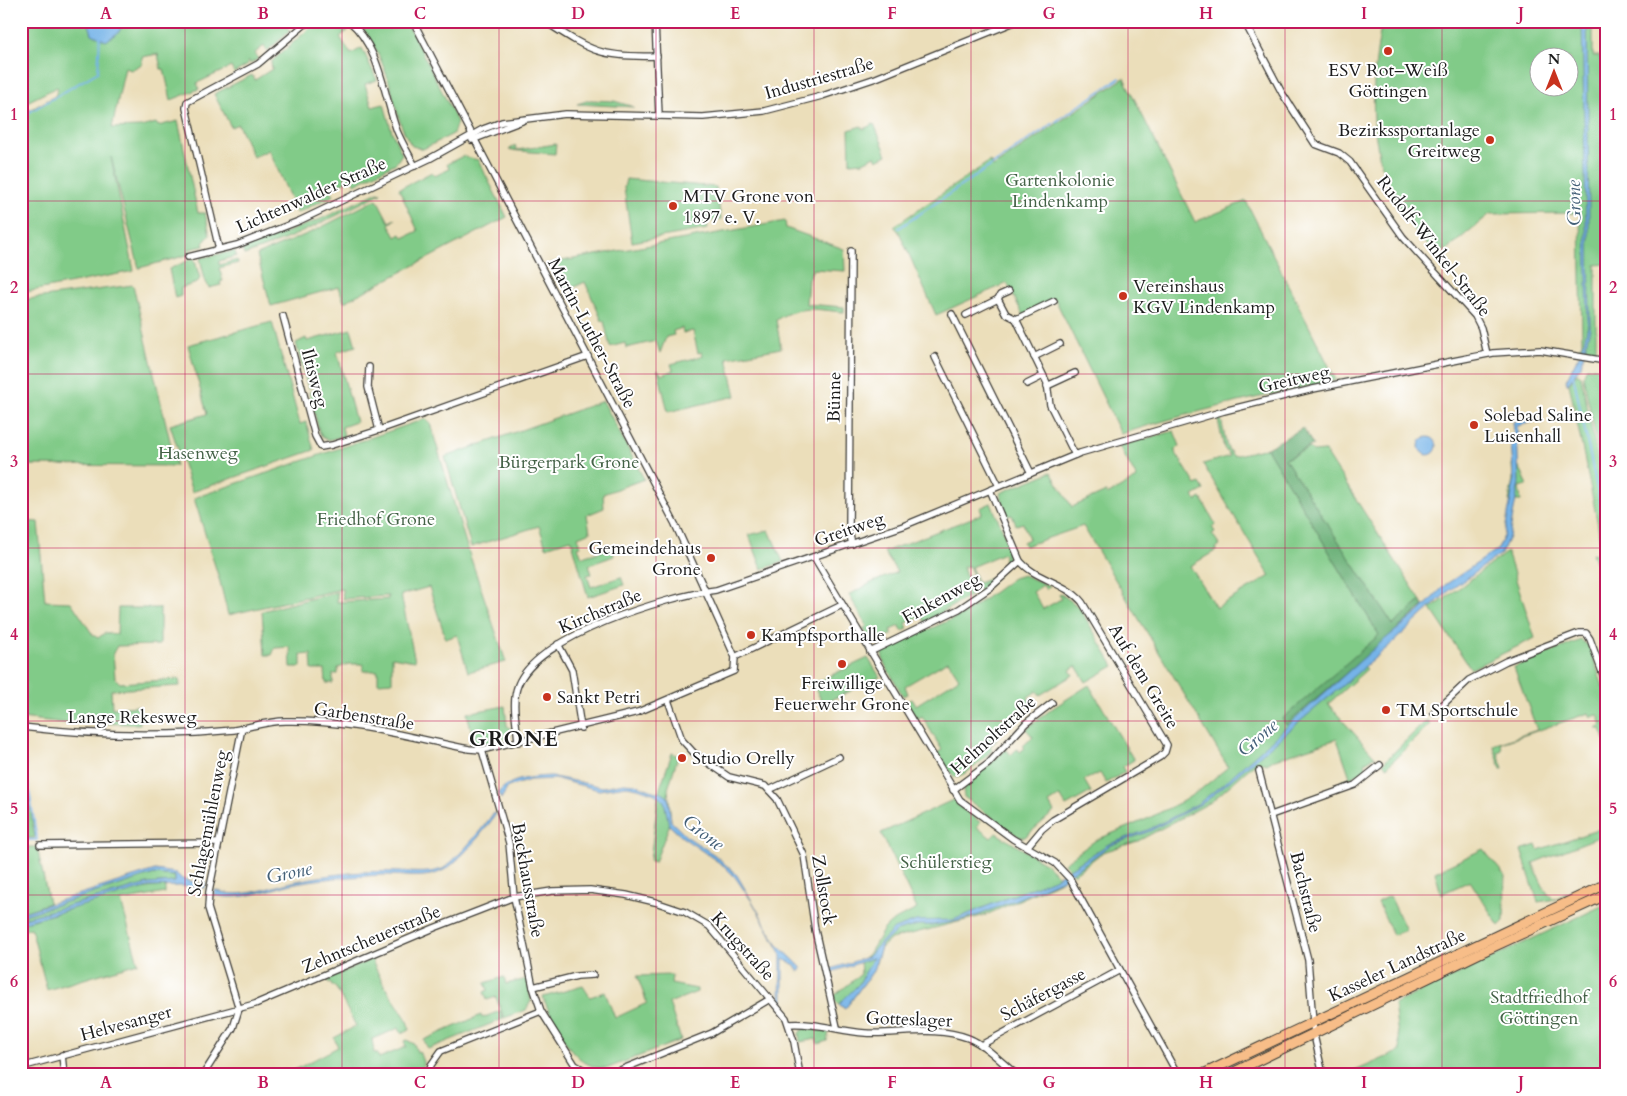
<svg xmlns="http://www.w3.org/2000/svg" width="1627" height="1096" font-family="Cardo,serif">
<rect width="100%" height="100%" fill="#fff"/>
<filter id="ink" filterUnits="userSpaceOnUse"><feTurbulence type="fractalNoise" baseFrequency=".02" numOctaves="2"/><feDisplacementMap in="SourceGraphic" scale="10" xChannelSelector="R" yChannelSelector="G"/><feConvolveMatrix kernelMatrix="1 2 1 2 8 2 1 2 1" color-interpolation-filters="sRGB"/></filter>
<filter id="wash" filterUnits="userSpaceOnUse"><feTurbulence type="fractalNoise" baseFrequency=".0096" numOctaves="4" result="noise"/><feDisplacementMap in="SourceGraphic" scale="20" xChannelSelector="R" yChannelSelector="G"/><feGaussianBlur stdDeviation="1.12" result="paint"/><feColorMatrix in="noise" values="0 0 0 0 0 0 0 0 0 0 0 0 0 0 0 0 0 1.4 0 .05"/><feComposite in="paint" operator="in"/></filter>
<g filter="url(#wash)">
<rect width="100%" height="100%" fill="#ebdeba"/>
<g fill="#81cb88" stroke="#4e7452" fill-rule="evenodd">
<path d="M21 21H287L284 24 290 31 267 51 264 46 255 53 258 59 250 64 249 61 247 63 248 65 234 73 231 67 197 83 199 89 171 100 164 69H161L158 54 142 57V64L131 70 125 67 112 128 141 127 156 123 158 126 178 121 198 213H205L210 235 203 243 204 246 190 249 188 255 139 268 111 157 134 271 21 293V115L55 96 58 89 57 87 21 105Z"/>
<path d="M318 21H339L350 29 340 37 351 54 362 48 377 80 365 84 372 107 384 104 392 132 402 154 396 163 355 184 352 178 330 189 334 195 297 213 269 150 253 157 238 124 231 127 214 94 252 75 255 80 272 69 271 62Z"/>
<path d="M357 21H406L453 113 457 122 453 134 423 149 412 146C400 129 396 108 391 88 384 65 373 39 357 21Z"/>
<path d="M1382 21H1593V56H1600V61L1606 59V264L1596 265V352L1579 348 1582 343 1580 213 1490 214 1438 257C1428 245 1417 234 1408 221 1366 161 1369 90 1382 21ZM1540 58H1570V88H1540Z"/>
<path d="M1124 78 1195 222 1246 201 1336 380C1264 396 1192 411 1121 434L1055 299 1023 315 1007 283 936 315 899 232 894 226 990 161 993 167Z"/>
<path d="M590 100 614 101 634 107 577 104Z"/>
<path d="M874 124 887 155 877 160 875 156 863 162 850 163 849 130 861 126 863 129Z"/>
<path d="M556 144 555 154 509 150 515 145 517 150Z"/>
<path d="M463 156 478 160 507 217 344 302 339 287 271 306 257 255 314 231 377 199 389 222 395 219 389 224 396 237 401 234 403 238 418 231 399 189 432 172 435 176 449 169 447 164Z"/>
<path d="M626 179 716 187 721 219 707 222 708 229 632 242 624 188Z"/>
<path d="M378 192 381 193C336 216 292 239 244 255L242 249 321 219Z"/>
<path d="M785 221 786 228 844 249 845 271 813 269 808 279 806 304 844 307V312C817 310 800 304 776 320L781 348 727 358 736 396 668 412 658 370 662 375 673 370 671 364 703 356 702 352 698 353 693 331 683 333 682 328 673 331 674 335 666 337 660 353 656 341 626 348 625 343 610 347 604 321H602L585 282 566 291 551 263Z"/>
<path d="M235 251 236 256 219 261V265L237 260 238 263 219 268 223 281 220 282 221 285 209 288 205 280 200 258Z"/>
<path d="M194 258 200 278 197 283 181 288V296L175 298 169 269Z"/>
<path d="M133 285 176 466 21 465V300Z"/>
<path d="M272 322 300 424 306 422 314 450 192 492 170 425 207 414 188 345Z"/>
<path d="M351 329 356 346 337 352 356 422 342 427 344 436 328 440 322 437 319 431 309 392 316 391 315 387 308 388 296 343 306 338 307 341Z"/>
<path d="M1587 367 1606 370V485L1583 376Z"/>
<path d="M1577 373 1581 376 1606 500V591L1592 553 1601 555 1598 525 1569 383Z"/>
<path d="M603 401 644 479 603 494 604 508 587 515 590 532 578 537 581 546 578 547 582 557 612 548 614 556 589 565 592 574 587 575 591 587 621 577 624 585 588 597 571 539 546 547 539 526 471 547 445 457Z"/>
<path d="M425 419 430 423 468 550 506 662 468 672 457 635 446 639 429 587 401 595 415 661 392 657V682L378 683V671H363V664H349L338 668V674H333V683H326L325 670H312L311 654 301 655V667H291L290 647 275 648 272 655H265L262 611 337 592V602L388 599V596L343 599 342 589 228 615 220 582 194 498Z"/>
<path d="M1221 419 1227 447 1233 456 1267 448 1379 635 1286 724 1359 661 1367 669 1328 704 1376 758 1373 757 1365 762 1366 769 1343 783 1342 780 1350 777 1337 739 1275 759 1267 764 1260 762 1253 765 1211 802 1138 841 1103 852 1074 874 1064 863 1096 840 1147 819 1183 801 1200 790 1228 767 1083 526 1025 546 1023 542 1029 539 1023 523 1016 525 1012 515 1007 516 1000 493 1051 472 1072 507 1106 492 1107 495 1137 478 1119 446 1174 431 1180 446 1174 450 1196 485 1200 483 1204 490 1193 496 1196 501 1201 498 1216 525 1212 527 1215 532 1212 534 1220 545 1216 548 1217 550 1190 566 1216 608 1270 576 1203 464 1230 456 1224 448 1218 420Z"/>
<path d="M1309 448 1313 452 1325 451 1421 601 1393 625 1285 459Z"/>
<path d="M1512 464 1518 465 1528 485 1519 487 1521 501H1509L1513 479Z"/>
<path d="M991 503C999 524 1016 549 1003 570L1004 553 971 567 978 583 999 575 980 591 969 566 963 567 966 577 970 575 977 592 925 622 922 616 906 623 908 629 902 631 900 626 890 630 892 635C879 639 872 641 863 629L867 626 849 595 871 583 897 572 884 552 982 514 980 508Z"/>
<path d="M21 521 38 522 45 601 71 602 93 635 98 638 105 633 117 634 118 608H160V645L117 646 113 653 115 678 120 683 179 679 180 686 111 690 112 708 138 706 140 724 65 723 21 718Z"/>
<path d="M769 530 783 562 762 569 749 535Z"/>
<path d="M1507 552 1535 638 1471 669 1431 609Z"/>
<path d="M1023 575 1050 586 1046 590 1043 585 1033 592 1043 609 1061 599 1059 594 1060 593 1079 607 1114 666 1086 682 1076 666 1070 670 1073 675 1040 695 1037 691 1028 697 1031 703 995 736 997 740 990 746 992 750C984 759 967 776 954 777L937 753 942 750 922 716 917 719 906 702 912 699 916 705 959 678 948 661 905 686 908 694 903 696 884 663 882 654 886 648 964 614 1013 578Z"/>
<path d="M1581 640 1589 646 1606 695V742L1601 729H1597V727L1602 725 1598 715 1591 717 1589 713 1501 743 1502 750 1498 752 1503 769H1501L1493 745 1537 730 1514 667Z"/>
<path d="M868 658 880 677 823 704 815 688 819 681Z"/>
<path d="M1089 685 1134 760 1122 767 1125 772 1106 783 1100 773 1084 780 1091 792 1066 806 1060 796 1049 803 1054 812 1025 837H1019L964 797 963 790C966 782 997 759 1006 749L1011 755 1017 749 1020 752 1025 748 1023 746 1033 737 1026 729 1053 708Z"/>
<path d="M505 706 507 726 512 729 509 738 475 745 467 713Z"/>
<path d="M1427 720 1430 724 1387 767 1383 763Z"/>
<path d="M21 750 35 838H21Z"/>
<path d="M672 753 678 756 668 789 671 821 655 862 650 861 659 791Z"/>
<path d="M955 799 959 806 980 822 977 827 991 838 996 833 1046 864 1063 880 986 915 891 939 881 948 873 971 845 1009 835 1001 834 996 861 974 860 960C872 955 877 938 885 928 893 919 906 915 917 909L881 833Z"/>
<path d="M1606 827V834L1533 863C1536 870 1546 899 1555 898 1560 898 1564 893 1568 894L1556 899 1538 902 1521 850 1536 845 1538 850Z"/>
<path d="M21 847H37L49 903 21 913Z"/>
<path d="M1483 849 1505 876 1504 921 1499 926 1470 881 1441 894 1435 872Z"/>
<path d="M154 874 175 876V882L148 884 21 919V916Z"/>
<path d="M165 886V893L121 901 138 963 47 990 31 928 21 931V923C69 912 116 889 165 886Z"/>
<path d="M1390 896 1406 930 1393 935 1378 902Z"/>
<path d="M1606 904V1075H1346L1400 1051 1394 1004Z"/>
<path d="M371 959 384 985 406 1018 410 1030 401 1033 399 1028 372 1039 374 1053H377L379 1058 406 1047 404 1041 407 1040 414 1044 417 1052 419 1051 423 1062 422 1075H285L338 1047 334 1038 356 1026 336 988 326 980Z"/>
<path d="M672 975 671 984 697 989V992L669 1003 681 1040 608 1068C574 1072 554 1024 543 997L583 986 590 997 605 992 615 1018 647 1003 637 976Z"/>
<path d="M504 977 506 984 527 979 531 1001 526 1010 504 1018 496 997 487 1000 484 992 488 990 485 983Z"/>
<path d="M500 1011 503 1019 428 1049 424 1040 481 1015 482 1018Z"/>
<path d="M805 1028 829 1032 827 1041 818 1044 816 1039 800 1042 799 1033Z"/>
</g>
<path fill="#68af74" stroke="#426648" d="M1303 428 1313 445 1285 459 1393 625 1421 601 1424 606 1286 725 1282 719 1379 635 1267 448Z"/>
<g fill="#75b3e8" stroke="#486882">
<path d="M88 21H124L119 32 106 41 92 34Z"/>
<path d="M1582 21H1587L1590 328 1581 366 1567 384 1566 380 1582 349 1588 325Z"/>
<path d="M1532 418 1533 422 1517 426 1519 483 1509 537 1501 554 1449 591 1388 647 1206 801 1150 831 1109 846 1063 879 1017 899 979 915 953 922 933 925H918L897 931 882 944 873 971 845 1009 839 1004 859 984 873 958 829 973 828 970 867 957 894 929 916 921 953 920 1054 879 1107 845 1150 829 1199 803 1224 783 1379 644 1419 612 1445 585 1498 549 1504 536 1514 482 1511 444 1514 437 1513 422Z"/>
<circle cx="1428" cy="446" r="9"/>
<path d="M550 776 603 787 624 783 635 784 656 792 659 791 668 797 671 821 686 836 715 855 737 875 777 944 801 967V971H798L795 965 783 959V1003L780 1002 781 953 753 903 735 877 724 866 682 837 669 825 664 801 655 794 638 788 627 786 599 790 557 779 530 780 508 787 501 799 499 792C510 778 534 777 550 776Z"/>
<path d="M493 813 496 814C487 828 458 863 444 870 425 881 401 874 380 875 353 877 323 878 296 883 269 889 242 902 214 895L215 890C243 901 273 885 301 880 332 874 369 870 400 872 415 872 428 874 442 869 451 866 488 823 493 813Z"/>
<path d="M155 870 176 873 182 879 202 884 206 882 205 888 180 886 148 887 21 923V919L148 884 175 882V876L154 874 21 916V913Z"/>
</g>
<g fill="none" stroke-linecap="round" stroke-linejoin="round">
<g stroke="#75b3e8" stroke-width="2">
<path d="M21 117 98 72 100 36"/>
<path d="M899 228 1120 78"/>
<path d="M1573 374 1603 517"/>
<path d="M21 738 37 840H21"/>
</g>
</g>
</g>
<g filter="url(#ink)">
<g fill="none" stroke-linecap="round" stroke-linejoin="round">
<g stroke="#3b3934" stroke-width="8">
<g id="minor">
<path d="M349 21C380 47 384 96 397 131 402 143 409 154 415 166"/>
<path d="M544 21C591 51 600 58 657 56"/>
<path d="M655 21 659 116"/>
<path d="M1244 21 1282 93 1315 144 1339 153 1350 162 1403 237 1475 316 1481 328 1487 354"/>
<path d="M472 140 522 121"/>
<path d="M219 249 186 108 187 102 258 64 309 21"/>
<path d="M851 251 849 531 852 544"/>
<path d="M188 257 237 245 299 221 429 159 483 129 502 122 566 114 703 117 764 111 822 96 876 78 1017 21"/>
<path d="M998 299 1000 295 1009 291"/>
<path d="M952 314 1031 473"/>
<path d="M966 315 998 299 1006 314 1016 319 1047 383 1050 405 1075 455"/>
<path d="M283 316 315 436 321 447 332 445 379 430 588 356"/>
<path d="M1016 319 1054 301"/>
<path d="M935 357 999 486"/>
<path d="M1034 357 1060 344"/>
<path d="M369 367 368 387 379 430"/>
<path d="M1027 384 1043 376"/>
<path d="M1047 386 1075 373"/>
<path d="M990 490 1020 561C1036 580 1065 582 1082 602L1167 745 1165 752 1160 757 1053 820 1042 829 1027 847"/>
<path d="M814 557 960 800 1013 839 1055 863 1070 879 1178 1075"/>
<path d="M558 644 572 670 581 728"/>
<path d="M870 652 959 609 990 588 1020 561"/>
<path d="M735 657 842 605"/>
<path d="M668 700 682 740 694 753 729 777 765 786 777 799 804 855 815 930 837 1027"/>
<path d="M1434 713 1469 680 1506 661 1579 633H1586L1590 639 1606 683"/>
<path d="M22 727C80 734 138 736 196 733 208 732 221 731 234 730 251 727 268 721 286 721 348 720 409 737 469 749L482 750 638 712 734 671 735 657 675 524 413 21"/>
<path d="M518 742C517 724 511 702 518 685 537 636 667 596 716 590L903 526 1080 453 1224 411 1313 389 1493 353 1540 350 1606 361"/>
<path d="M482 750 509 843 514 897 533 987 541 1011 575 1065 593 1075"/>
<path d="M1259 771 1308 960 1314 1035 1323 1075"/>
<path d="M769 790 839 757"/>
<path d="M953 790 988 764 1026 723 1052 703"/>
<path d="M1271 815 1355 785 1380 765"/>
<path d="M40 845 219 843"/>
<path d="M533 987 577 976 593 975"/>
<path d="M239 1009 208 908 209 892 242 728"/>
<path d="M789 1024C815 1022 839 1031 865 1033 898 1035 935 1025 968 1038 986 1045 1001 1062 1017 1075"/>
<path d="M981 1045 1120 970"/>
<path d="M62 1055 64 1075"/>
<path d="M21 1067 255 1004 434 928 514 897 552 891 590 890 626 895 655 902 685 912 709 926 786 1018 794 1042 800 1075"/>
<path d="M203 1075 233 1028 239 1009"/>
<path d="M428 1075 431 1065 441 1051 541 1011"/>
<path d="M608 1075 712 1033 770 999"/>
</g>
</g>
<g stroke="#3b3934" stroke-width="11">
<g id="primary">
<path d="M1201 1075 1606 884"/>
<path d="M1228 1075 1482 952 1606 895"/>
</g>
</g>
<use href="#minor" stroke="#fff" stroke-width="5.5"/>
<use href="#primary" stroke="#f7bd88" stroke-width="9"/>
</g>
</g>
<path fill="none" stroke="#c2185b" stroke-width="1" stroke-opacity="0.55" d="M185 21V1075M342 21V1075M499 21V1075M656 21V1075M814 21V1075M971 21V1075M1128 21V1075M1285 21V1075M1442 21V1075M21 201H1606M21 374H1606M21 548H1606M21 721H1606M21 895H1606"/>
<g fill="#c8321e" stroke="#fff" stroke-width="2">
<circle cx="1388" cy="51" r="5"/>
<circle cx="1490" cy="140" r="5"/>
<circle cx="673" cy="206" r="5"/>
<circle cx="1123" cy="296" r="5"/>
<circle cx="1474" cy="425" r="5"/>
<circle cx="711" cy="558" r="5"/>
<circle cx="751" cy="635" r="5"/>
<circle cx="842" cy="664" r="5"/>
<circle cx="547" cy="697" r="5"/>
<circle cx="1386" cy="710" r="5"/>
<circle cx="682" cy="758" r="5"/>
</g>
<g text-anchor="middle" stroke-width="4" stroke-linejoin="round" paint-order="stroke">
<g font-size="18" fill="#1c1c1c" stroke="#fff" text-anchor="start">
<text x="1388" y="76" text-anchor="middle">ESV Rot–Weìß<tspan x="1388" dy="21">Göttingen</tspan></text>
<text x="1480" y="136" text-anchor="end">Bezirkssportanlage<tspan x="1480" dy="21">Greitweg</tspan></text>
<text x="683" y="202">MTV Grone von<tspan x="683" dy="21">1897 e. V.</tspan></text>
<text x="1133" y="292">Vereinshaus<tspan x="1133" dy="21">KGV Lindenkamp</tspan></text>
<text x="1484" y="421">Solebad Saline<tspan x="1484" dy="21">Luisenhall</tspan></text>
<text x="701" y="554" text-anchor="end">Gemeindehaus<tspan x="701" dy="21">Grone</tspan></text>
<text x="761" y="641">Kampfsporthalle</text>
<text x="842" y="689" text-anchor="middle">Freiwillige<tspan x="842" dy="21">Feuerwehr Grone</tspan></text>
<text x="557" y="703">Sankt Petri</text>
<text x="1396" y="716">TM Sportschule</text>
<text x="692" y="764">Studio Orelly</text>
</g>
<g font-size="18" fill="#1c1c1c" stroke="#fff">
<text transform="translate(819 78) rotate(-16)" y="6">Industriestraße</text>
<text transform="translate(311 195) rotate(-24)" y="6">Lichtenwalder Straße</text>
<text transform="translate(1434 246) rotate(52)" y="6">Rudolf-Winkel-Straße</text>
<text transform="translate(592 333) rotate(62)" y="6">Martin-Luther-Straße</text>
<text transform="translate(315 378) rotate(75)" y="6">Iltisweg</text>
<text transform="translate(1294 379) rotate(-13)" y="6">Greitweg</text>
<text transform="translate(834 397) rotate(-89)" y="6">Bünne</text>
<text transform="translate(849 529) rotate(-19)" y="6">Greitweg</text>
<text transform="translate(941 598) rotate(-29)" y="6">Finkenweg</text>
<text transform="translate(600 611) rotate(-23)" y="6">Kirchstraße</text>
<text transform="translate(1144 676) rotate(59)" y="6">Auf dem Greite</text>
<text transform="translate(364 716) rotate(9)" y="6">Garbenstraße</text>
<text x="132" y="723">Lange Rekesweg</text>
<text transform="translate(993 735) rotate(-42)" y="6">Helmoltstraße</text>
<text transform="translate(208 823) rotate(-79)" y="6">Schlagemühlenweg</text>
<text transform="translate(528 880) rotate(80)" y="6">Backhausstraße</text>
<text transform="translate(824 890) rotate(80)" y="6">Zollstock</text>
<text transform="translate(1306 892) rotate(76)" y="6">Bachstraße</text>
<text transform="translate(371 939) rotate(-23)" y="6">Zehntscheuerstraße</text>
<text transform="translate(743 946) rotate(48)" y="6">Krugstraße</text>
<text transform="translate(1397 965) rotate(-25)" y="6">Kasseler Landstraße</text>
<text transform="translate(1043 994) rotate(-28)" y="6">Schäfergasse</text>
<text transform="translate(909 1019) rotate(2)" y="6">Gotteslager</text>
<text transform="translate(126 1023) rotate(-15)" y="6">Helvesanger</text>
</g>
<g font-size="18" fill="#446247" stroke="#fff">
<text x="1060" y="186">Gartenkolonie<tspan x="1060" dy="21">Lindenkamp</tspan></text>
<text x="198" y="459">Hasenweg</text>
<text x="569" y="468">Bürgerpark Grone</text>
<text x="376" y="525">Friedhof Grone</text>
<text x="946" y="868">Schülerstieg</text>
<text x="1539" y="1003">Stadtfriedhof<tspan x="1539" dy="21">Göttingen</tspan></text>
</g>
<g font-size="19" font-style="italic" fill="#446078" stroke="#fff">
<text transform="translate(1573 203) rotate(-91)" y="7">Grone</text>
<text transform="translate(1257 737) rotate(-41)" y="7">Grone</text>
<text transform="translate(704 832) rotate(37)" y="7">Grone</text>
<text transform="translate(289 872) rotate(-12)" y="7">Grone</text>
</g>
<g font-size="22" font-weight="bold" letter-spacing="1" fill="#1c1c1c" stroke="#fff">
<text x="514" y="746">GRONE</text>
</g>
</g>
<rect width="1627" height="1096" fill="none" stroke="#fff" stroke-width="55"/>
<g transform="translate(1554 72)"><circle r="24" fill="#ffffff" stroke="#a4a4a4"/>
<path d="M0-4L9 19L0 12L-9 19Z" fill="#c8321e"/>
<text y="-8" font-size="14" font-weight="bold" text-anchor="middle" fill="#1c1c1c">N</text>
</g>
<rect x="28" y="28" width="1572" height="1040" fill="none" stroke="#c2185b" stroke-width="2"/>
<g font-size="16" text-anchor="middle" font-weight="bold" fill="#c2185b">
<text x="106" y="19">A</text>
<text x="263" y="19">B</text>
<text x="420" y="19">C</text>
<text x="578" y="19">D</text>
<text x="735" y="19">E</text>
<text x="892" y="19">F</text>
<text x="1049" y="19">G</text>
<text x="1206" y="19">H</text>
<text x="1364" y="19">I</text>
<text x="1521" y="19">J</text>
<text x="14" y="120">1</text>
<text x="1613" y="120">1</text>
<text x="14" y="293">2</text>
<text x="1613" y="293">2</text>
<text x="14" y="467">3</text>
<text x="1613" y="467">3</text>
<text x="14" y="640">4</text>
<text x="1613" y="640">4</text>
<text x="14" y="814">5</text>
<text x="1613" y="814">5</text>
<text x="14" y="987">6</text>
<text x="1613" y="987">6</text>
<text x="106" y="1088">A</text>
<text x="263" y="1088">B</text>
<text x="420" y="1088">C</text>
<text x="578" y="1088">D</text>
<text x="735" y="1088">E</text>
<text x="892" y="1088">F</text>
<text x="1049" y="1088">G</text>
<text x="1206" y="1088">H</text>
<text x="1364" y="1088">I</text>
<text x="1521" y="1088">J</text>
</g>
</svg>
